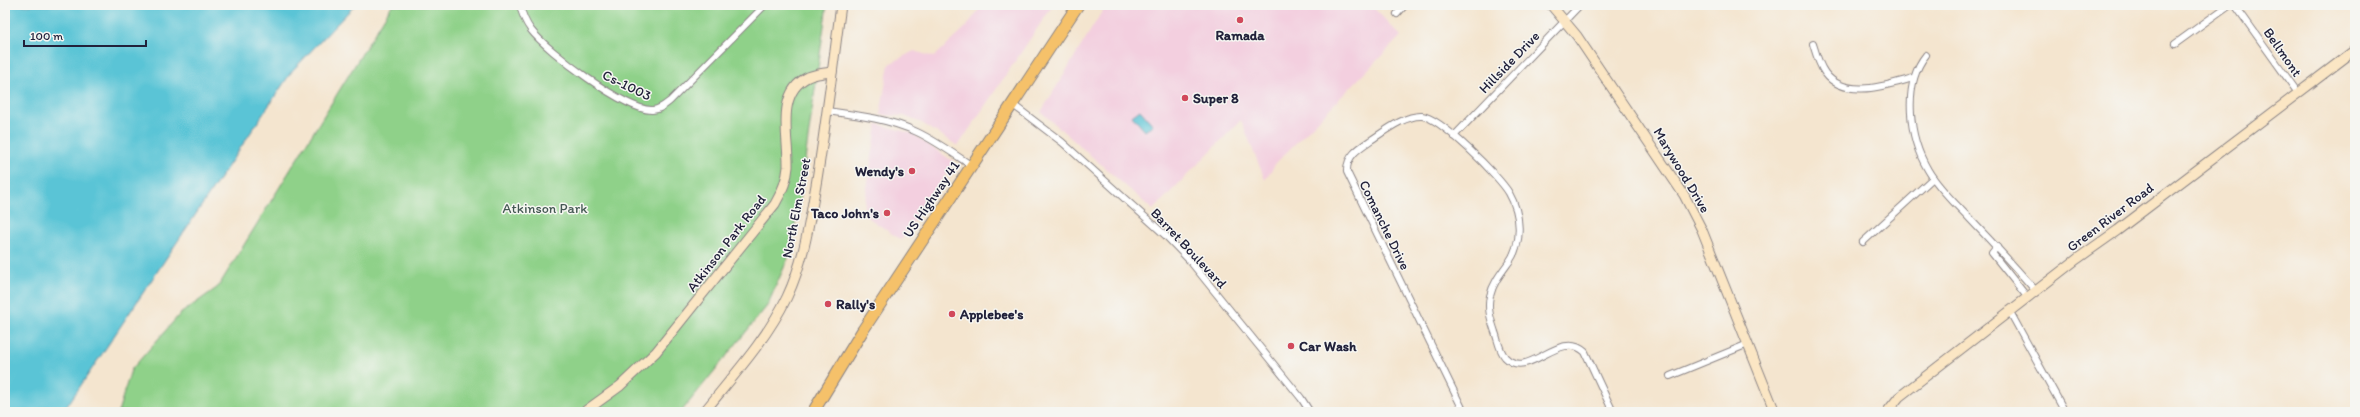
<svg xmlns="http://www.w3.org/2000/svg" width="2360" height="417" font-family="Itim,sans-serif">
<rect width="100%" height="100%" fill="#f6f6f2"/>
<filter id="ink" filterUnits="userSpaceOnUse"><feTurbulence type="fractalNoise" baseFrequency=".025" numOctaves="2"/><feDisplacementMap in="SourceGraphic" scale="8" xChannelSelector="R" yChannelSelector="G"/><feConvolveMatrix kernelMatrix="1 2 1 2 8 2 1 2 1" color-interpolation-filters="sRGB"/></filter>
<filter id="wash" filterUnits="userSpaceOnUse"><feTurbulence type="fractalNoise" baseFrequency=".012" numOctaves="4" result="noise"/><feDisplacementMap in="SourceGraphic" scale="16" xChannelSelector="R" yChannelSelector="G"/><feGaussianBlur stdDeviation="0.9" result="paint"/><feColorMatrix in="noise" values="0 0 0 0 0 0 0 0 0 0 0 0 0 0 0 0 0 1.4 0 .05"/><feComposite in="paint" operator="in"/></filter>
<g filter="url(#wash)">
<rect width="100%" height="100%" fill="#f4e5cf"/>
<g fill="#f3cfdf">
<path d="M982 5H1053L958 146 922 123 904 116 880 115 889 64 914 51 934 57 967 26Z"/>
<path d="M1106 5H1371L1401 36 1276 163 1265 180 1241 120 1153 210 1041 112Z"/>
<path d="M877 124 911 133 954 162 901 240 863 214Z"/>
</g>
<path fill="#8fd189" stroke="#587a62" d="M392 5H827L799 202 790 254 767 306 681 412H118L131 370 180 314 218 287Z"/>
<g fill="#5ac4d6" stroke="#3e7388">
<path d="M5 5H355L292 71 63 412H5Z"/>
<path d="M1140 110 1153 125 1145 131 1132 116Z"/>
</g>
</g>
<g filter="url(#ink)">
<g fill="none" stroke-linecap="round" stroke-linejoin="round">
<g stroke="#8b8485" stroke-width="8">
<g id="street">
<path d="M520 5C522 14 525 22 531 30 548 52 624 109 651 110 658 111 665 105 670 101L765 5"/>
<path d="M2235 5 2298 93"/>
<path d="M1397 14 1405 5"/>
<path d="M1813 44C1816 54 1819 65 1825 73 1845 100 1887 85 1913 78"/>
<path d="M2175 44 2229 5"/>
<path d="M1926 55C1902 85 1909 138 1928 170 1939 189 1956 204 1970 219 1993 243 2015 267 2036 291"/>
<path d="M1012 104 1062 142 1165 235 1190 261 1301 398 1310 412"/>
<path d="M827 111C857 115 890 119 917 132 936 141 954 154 972 166"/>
<path d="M1454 136 1580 5"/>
<path d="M1863 242 1933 178"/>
<path d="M1997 247 1992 253 2028 298"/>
<path d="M2010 312 2065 412"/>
<path d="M1670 376 1748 344"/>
<path d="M1464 412 1347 172C1346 156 1359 148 1371 140 1385 131 1405 115 1422 116 1440 117 1500 177 1509 193 1521 214 1523 242 1509 262 1501 273 1493 283 1490 296 1487 309 1491 320 1495 332 1498 340 1499 350 1505 357 1528 382 1559 328 1585 352L1613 412"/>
</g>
</g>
<g stroke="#8b8485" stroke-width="11">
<g id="secondary">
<path d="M1551 5 1577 36 1684 195 1702 230 1775 412"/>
<path d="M584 412 620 386 656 352 775 204C782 192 787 181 788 167 789 138 775 93 808 77 815 74 824 73 832 72"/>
<path d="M704 412C733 376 767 339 787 297 804 261 809 224 816 185 826 125 833 65 841 5"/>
<path d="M1887 412 1899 397 2077 259 2118 230 2355 50"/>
</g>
</g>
<g stroke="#8b8485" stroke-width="13">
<path id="highway" d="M813 412 863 330 1078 5"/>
</g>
<use href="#street" stroke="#fff" stroke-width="6"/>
<use href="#secondary" stroke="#fbe6c4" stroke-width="9"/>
<use href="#highway" stroke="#f5c16b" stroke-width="11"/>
</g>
</g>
<g fill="#d1495b" stroke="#f6f6f2" stroke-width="1.5">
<circle cx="1240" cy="20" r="4"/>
<circle cx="1185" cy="98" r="4"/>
<circle cx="912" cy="171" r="4"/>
<circle cx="887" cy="213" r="4"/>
<circle cx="828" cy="304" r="4"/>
<circle cx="952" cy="314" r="4"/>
<circle cx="1291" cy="346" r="4"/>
</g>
<g text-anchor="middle" stroke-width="3" stroke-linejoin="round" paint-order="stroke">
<g font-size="14" font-weight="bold" fill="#22223b" stroke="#f6f6f2" text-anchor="start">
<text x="1240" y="40" text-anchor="middle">Ramada</text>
<text x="1193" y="103">Super 8</text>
<text x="904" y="176" text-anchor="end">Wendy's</text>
<text x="879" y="218" text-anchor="end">Taco John's</text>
<text x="836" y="309">Rally's</text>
<text x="960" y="319">Applebee's</text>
<text x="1299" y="351">Car Wash</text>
</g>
<g font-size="14" fill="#22223b" stroke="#f6f6f2">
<text transform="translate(2283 52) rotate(55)" y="5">Bellmont</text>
<text transform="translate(1509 62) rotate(-46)" y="5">Hillside Drive</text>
<text transform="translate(627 85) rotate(26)" y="5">Cs-1003</text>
<text transform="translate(1682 170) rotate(59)" y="5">Marywood Drive</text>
<text transform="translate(931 199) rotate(-56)" y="5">US Highway 41</text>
<text transform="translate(796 208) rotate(-79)" y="5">North Elm Street</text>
<text transform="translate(2110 217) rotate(-37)" y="5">Green River Road</text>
<text transform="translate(1385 225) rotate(64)" y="5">Comanche Drive</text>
<text transform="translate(726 243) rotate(-52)" y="5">Atkinson Park Road</text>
<text transform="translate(1189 248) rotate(47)" y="5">Barret Boulevard</text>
</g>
<g font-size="14" fill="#435752" stroke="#f6f6f2">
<text x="545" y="213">Atkinson Park</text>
</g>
</g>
<rect width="2360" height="417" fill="none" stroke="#f6f6f2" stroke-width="20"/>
<path d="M24 40v6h122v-6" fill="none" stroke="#22223b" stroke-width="2"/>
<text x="30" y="40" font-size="12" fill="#22223b" stroke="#f6f6f2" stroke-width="3" paint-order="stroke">100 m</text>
</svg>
